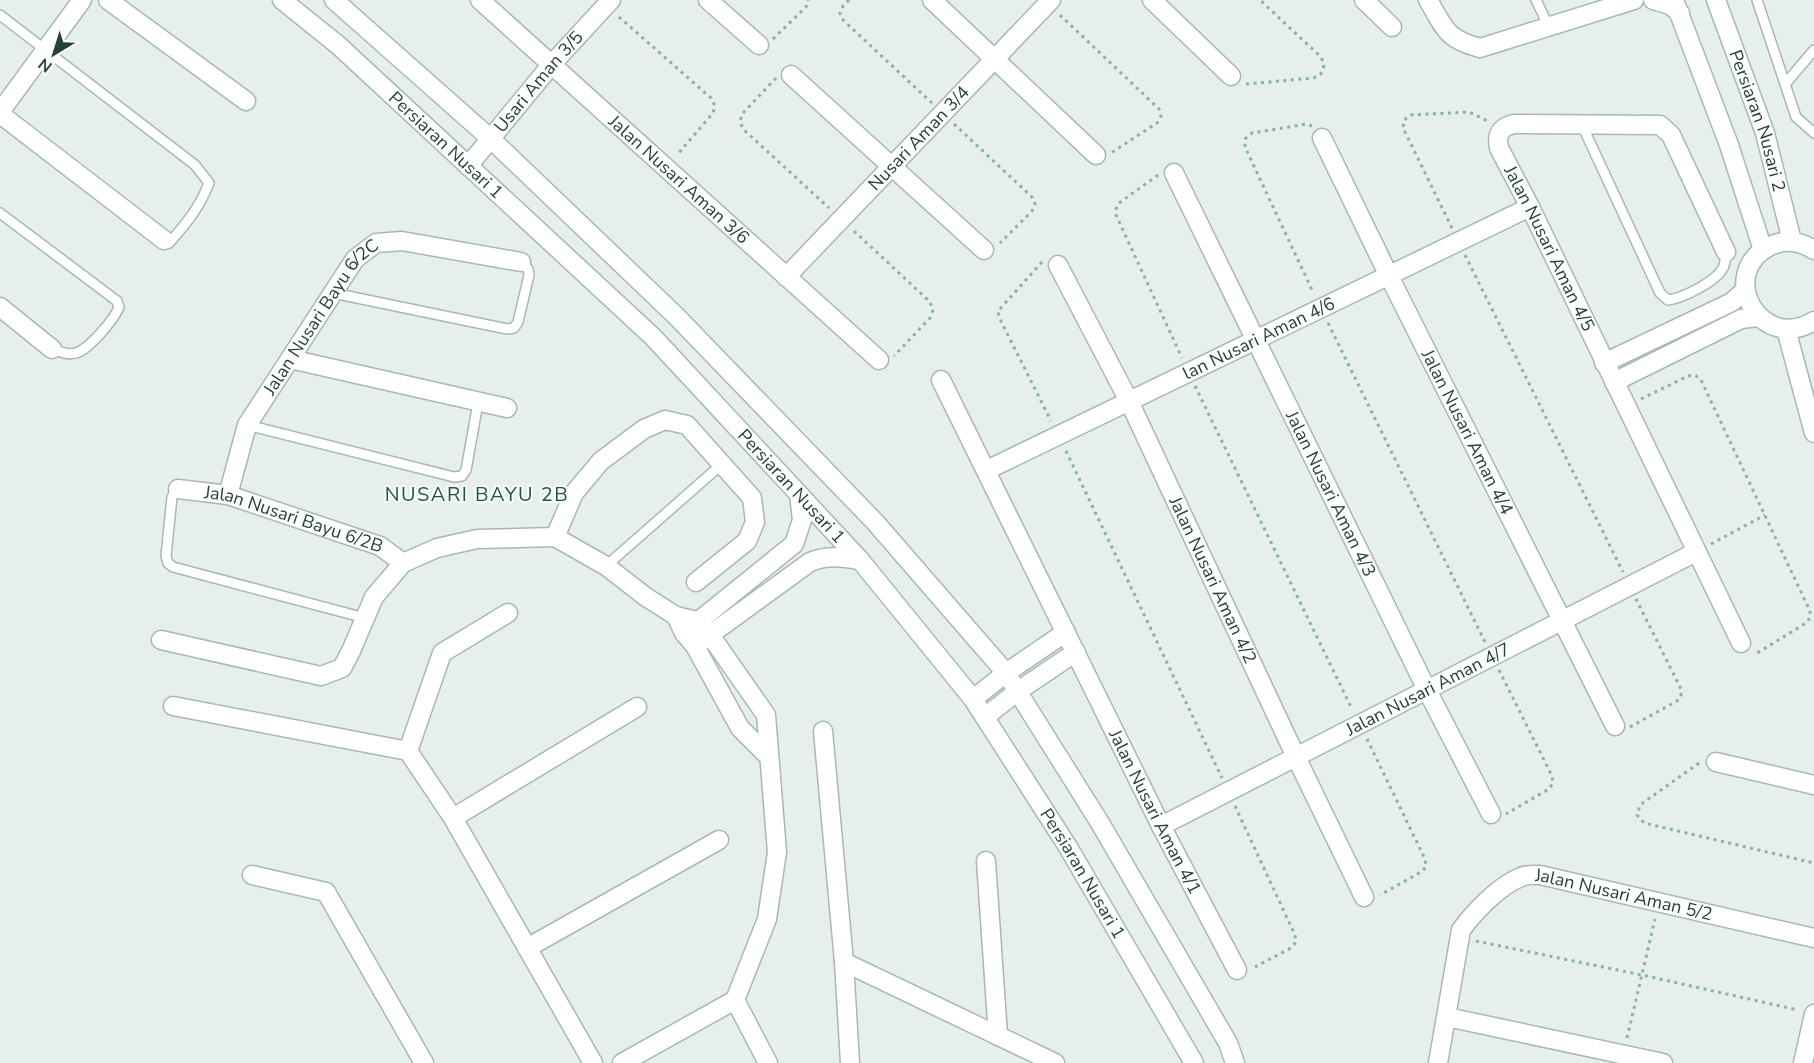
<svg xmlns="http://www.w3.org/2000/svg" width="1814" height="1063" font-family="'Nunito Sans',sans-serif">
<rect width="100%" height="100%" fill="#e6efeb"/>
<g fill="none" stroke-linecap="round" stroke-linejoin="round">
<g stroke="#a8b8b2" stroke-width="12">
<g id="lane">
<path d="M1536 0 1549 27"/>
<path d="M1757 0 1796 117 1814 133"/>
<path d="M0 15 195 165 209 183C200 207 186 224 169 243L164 240"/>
<path d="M1786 83 1814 50"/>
<path d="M1581 123 1660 293 1668 300C1683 298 1718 281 1724 266 1725 262 1726 257 1726 252"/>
<path d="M0 213 117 301 119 307C114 320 89 349 76 353 67 355 61 352 52 349"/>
<path d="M333 293 507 329 514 328 518 322 529 275 528 269 521 262"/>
<path d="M247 425 454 477 462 476 466 470 478 403"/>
<path d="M178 489 172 497 166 556 168 563 173 567 365 618"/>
<path d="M606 566 722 464"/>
</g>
</g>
<g stroke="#a8b8b2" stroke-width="21">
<g id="street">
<path d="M108 0 246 101"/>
<path id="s1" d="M480 0 879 360"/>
<path d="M708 0 759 45"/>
<path d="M932 0 1096 155"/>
<path d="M1152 0 1231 76"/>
<path d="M1364 0 1392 27"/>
<path d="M1428 0C1445 29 1446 39 1480 48L1634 0"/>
<path d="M1653 0 1670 5 1680 13"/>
<path d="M791 75 984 250"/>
<path d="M0 112 82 0"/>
<path d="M0 114 164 240"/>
<path id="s2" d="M1322 138 1389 276 1615 726"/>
<path id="s3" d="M468 166 552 64 611 0"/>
<path id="s4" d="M1174 173 1427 690 1491 814"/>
<path id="s5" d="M1726 252 1671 135 1660 125 1514 124C1501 127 1496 134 1499 148L1530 207 1741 643"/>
<path id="s6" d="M1058 265 1129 401 1296 757 1364 897"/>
<path id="s7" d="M786 277 1051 0"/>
<path d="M0 307 52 349"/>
<path d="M290 359 507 408"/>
<path d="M1604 363 1732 302 1745 290"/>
<path id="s8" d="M941 380 1161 826 1237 970"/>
<path d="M1614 382 1741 319 1758 317"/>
<path id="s9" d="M987 470 1530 207"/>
<path id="s10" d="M178 489 228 495 380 546 403 563"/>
<path id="s11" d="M228 495 247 425 355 259 376 243 402 241 521 262"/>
<path d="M555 537 574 493 601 461 644 429 665 420 687 425 752 498 755 522 747 541 696 582"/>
<path d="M690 628 794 544 802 520 799 494"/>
<path d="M161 640 321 676 342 668 351 651 374 597 403 563 437 548 477 539 555 537 606 566 646 597 676 616"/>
<path d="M700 642 810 562C827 555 842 557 860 560"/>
<path d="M973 699 1006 673 1066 632"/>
<path d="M173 706 408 751 453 818 593 1063"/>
<path d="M985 717 1018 691 1076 652"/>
<path d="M823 731 844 962 850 1063"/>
<path d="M408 751 442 653 508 613"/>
<path d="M1716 762 1814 785"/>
<path d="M453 818 637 707"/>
<path id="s12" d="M1161 826 1696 552"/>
<path d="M986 861 998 1036"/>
<path d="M252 875 326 892 424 1063"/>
<path d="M527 948 719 840"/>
<path d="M844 962 1055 1063"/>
<path d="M735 1000 768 1063"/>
<path d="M1447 1017 1663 1063"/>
<path d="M622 1063 735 1000 767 919 777 852 766 715 710 635 697 621 676 616 684 633 695 646 740 728 769 757"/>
<path id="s13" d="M1438 1063 1461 930C1474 912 1500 885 1521 877 1527 874 1534 875 1540 875L1814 938"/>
<path d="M1803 1063 1814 1014"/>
</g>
</g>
<g stroke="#a4bbb3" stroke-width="21">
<g id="secondary">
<path id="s14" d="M282 0 338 45 653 337 860 560 973 699 1068 847 1194 1063"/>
<path d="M334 0 491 139 676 316 875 522 1006 673 1100 823 1228 1043 1235 1063"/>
<path d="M1674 0 1729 145 1763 250"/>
<path id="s15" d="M1716 0 1765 133 1792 241"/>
<path d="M1814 250C1800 241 1785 239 1770 246 1716 273 1760 354 1814 321"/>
<path d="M1786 329 1814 433"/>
</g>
</g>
<g stroke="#86b3a5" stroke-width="3" stroke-dasharray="3 4.5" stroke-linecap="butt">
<path d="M849 0 843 6 840 13 843 20 932 103"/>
<path d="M1060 15 1159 109 1161 116 1157 123 1111 153"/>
<path d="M619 17 711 98 715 106 713 113 677 155"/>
<path d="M773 39 806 7 808 0"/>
<path d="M776 78 743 113 740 121 743 129 829 208"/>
<path d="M1246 84 1313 78C1324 75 1326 67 1321 57L1260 0"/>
<path d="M954 124 1032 197 1035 204 1032 211 1000 243"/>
<path d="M1312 126 1307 124 1252 133 1245 139V147L1313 292"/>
<path d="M1158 175 1119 203 1116 209V215L1182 358"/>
<path d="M1452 228 1403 128 1404 120 1411 115 1469 112 1490 122"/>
<path d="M854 231 930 302 933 310 930 318 894 356"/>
<path d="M1465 255 1623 572"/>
<path d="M1042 262 998 311 999 317 1051 421"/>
<path d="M1328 323 1485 642"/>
<path d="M1195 386 1352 709"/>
<path d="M1641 399 1688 376 1695 375 1701 380 1810 611V618L1806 623 1759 652 1755 651"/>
<path d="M1066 451 1222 778"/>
<path d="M1711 544 1765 515"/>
<path d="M1499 670 1552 776 1553 783 1549 789 1506 814"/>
<path d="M1630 727 1677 701 1681 696V689L1636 599"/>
<path d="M1367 739 1425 859 1426 867 1421 872 1380 895"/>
<path d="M1699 763 1640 805 1637 815 1644 823 1814 863"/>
<path d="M1235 806 1295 935 1296 942 1291 948 1253 968"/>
<path d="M1476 941 1642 975 1798 1010"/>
<path d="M1627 1038 1655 919"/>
</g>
<use href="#lane" stroke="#fff" stroke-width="9"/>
<use href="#street" stroke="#fff" stroke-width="18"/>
<use href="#secondary" stroke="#fff" stroke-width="18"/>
</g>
<g text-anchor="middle" stroke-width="4.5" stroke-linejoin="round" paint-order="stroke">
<g font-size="18" fill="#24423a" stroke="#f7fbf9">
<text dy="6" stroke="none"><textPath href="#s3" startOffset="110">Usari Aman 3/5</textPath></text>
<text dy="6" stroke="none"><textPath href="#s15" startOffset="128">Persiaran Nusari 2</textPath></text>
<text dy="6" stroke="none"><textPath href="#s7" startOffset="192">Nusari Aman 3/4</textPath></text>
<text dy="6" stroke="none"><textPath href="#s14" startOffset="219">Persiaran Nusari 1</textPath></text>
<text dy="6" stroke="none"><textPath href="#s1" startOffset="268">Jalan Nusari Aman 3/6</textPath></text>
<text dy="6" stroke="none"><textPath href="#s5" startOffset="435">Jalan Nusari Aman 4/5</textPath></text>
<text dy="6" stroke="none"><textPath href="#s11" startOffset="204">Jalan Nusari Bayu 6/2C</textPath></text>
<text dy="6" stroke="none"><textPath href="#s9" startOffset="302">lan Nusari Aman 4/6</textPath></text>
<text dy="6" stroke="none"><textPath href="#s2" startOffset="328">Jalan Nusari Aman 4/4</textPath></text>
<text dy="6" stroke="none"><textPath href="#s14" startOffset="705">Persiaran Nusari 1</textPath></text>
<text dy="6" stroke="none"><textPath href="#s4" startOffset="357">Jalan Nusari Aman 4/3</textPath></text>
<text dy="6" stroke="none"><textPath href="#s10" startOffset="120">Jalan Nusari Bayu 6/2B</textPath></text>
<text dy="6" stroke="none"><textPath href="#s6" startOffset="351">Jalan Nusari Aman 4/2</textPath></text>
<text dy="6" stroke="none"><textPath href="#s12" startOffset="300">Jalan Nusari Aman 4/7</textPath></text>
<text dy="6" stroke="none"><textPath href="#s8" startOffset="482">Jalan Nusari Aman 4/1</textPath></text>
<text dy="6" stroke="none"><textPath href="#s14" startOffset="1191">Persiaran Nusari 1</textPath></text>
<text dy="6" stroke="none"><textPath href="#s13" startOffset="321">Jalan Nusari Aman 5/2</textPath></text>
</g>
<g font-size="20" letter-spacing="1.5" fill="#1f5548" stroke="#f7fbf9">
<text x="477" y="501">NUSARI BAYU 2B</text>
</g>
</g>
<g transform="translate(54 54) rotate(218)" stroke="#f7fbf9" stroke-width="4.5" paint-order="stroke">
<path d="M0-4.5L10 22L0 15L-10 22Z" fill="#24423a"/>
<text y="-9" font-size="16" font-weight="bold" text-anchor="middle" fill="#24423a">N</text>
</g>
</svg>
